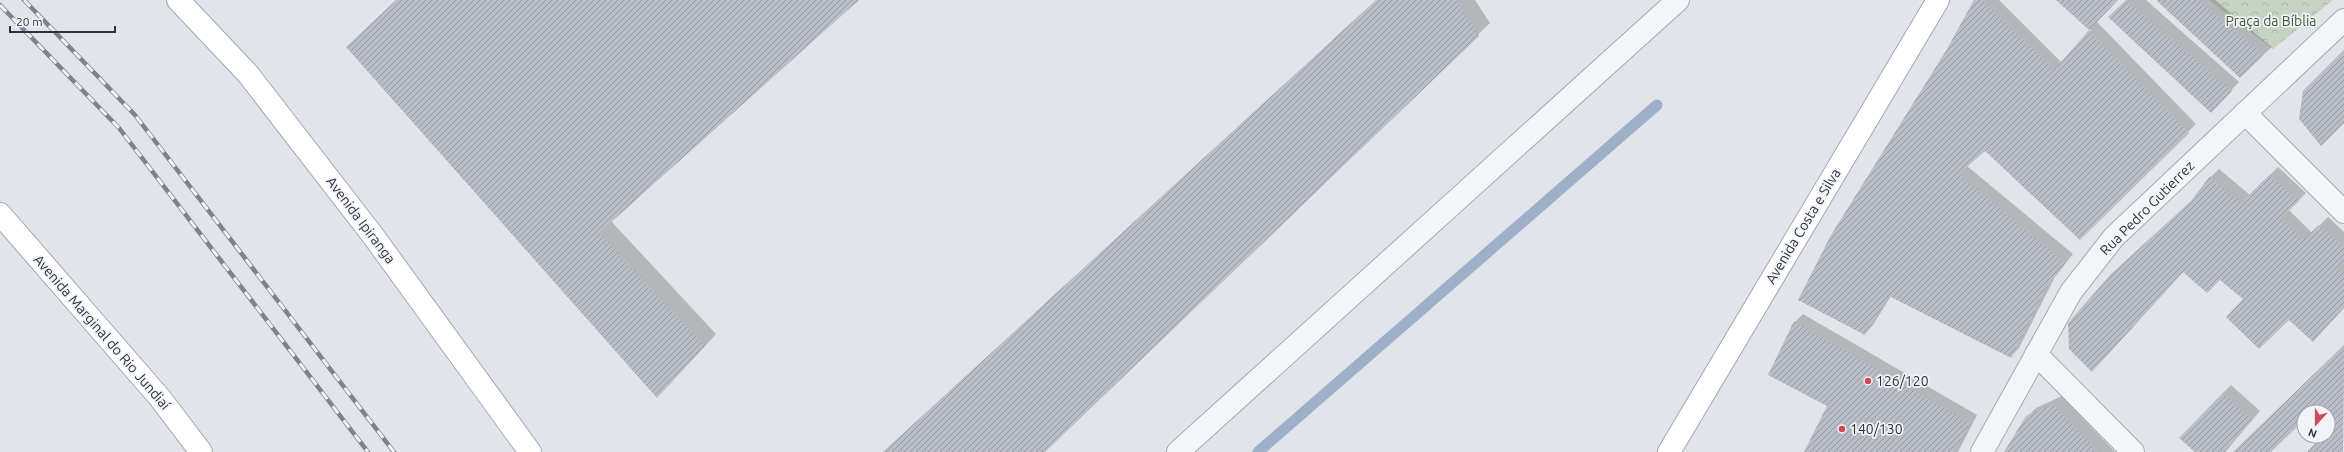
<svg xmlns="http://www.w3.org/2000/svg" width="2344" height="452" font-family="Ubuntu,sans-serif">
<defs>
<pattern id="park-crowns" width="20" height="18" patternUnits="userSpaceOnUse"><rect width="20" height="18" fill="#c6d3c3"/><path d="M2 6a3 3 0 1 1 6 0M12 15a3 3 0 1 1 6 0" fill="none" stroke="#aab6a9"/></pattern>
<pattern id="building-hatch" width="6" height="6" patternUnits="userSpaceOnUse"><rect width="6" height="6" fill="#b9bdc6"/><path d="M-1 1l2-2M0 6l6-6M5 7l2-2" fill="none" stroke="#979aa2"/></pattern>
</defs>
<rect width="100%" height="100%" fill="#e1e4e9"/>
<path fill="url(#park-crowns)" d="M2209 0H2333L2273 49Z"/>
<g fill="#0003">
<path d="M396 0H857L611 221 716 334 669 385Z"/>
<path d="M1377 0H1475L1490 23 1044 452H883Z"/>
<path d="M1975 0H1999L2062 63 2091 30 2058 0H2117L2097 22 2196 124 2080 238 1985 149 1967 166 2073 254 2055 277 2019 348 2011 357 1891 296 1873 325 1865 334 1948 49Z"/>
<path d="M2127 0H2146L2239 82 2219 103 2109 17Z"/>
<path d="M2157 0H2215L2272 47 2240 76Z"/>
<path d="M2278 167 2306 193 2289 210 2312 233 2328 217 2344 232V307L2289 318 2244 299 2220 279 2184 271 2100 363 2194 199 2211 177 2219 169 2250 195Z"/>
<path d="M1803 314 1977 415 1958 452H1805L1829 405 1795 322Z"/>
<path d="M2344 345 2343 452H2308L2324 436H2328V431L2337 422 2319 404 2311 412H2304V418L2269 452H2235Z"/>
<path d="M2231 385 2260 411 2225 452H2196L2223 393Z"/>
<path d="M2062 396 2115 452H2005L2027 417 2036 408Z"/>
</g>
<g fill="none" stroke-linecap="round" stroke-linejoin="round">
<path stroke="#9eafc8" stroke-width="11" d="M1258 452 1657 105"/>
</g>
<g fill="url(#building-hatch)">
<path d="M396 0H859L599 233 705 346 657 398 346 47Z"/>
<path d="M1376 0H1456L1479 36 1045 452H883Z"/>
<path d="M1974 0H1982L2054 70 2089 30 2189 133 2080 240 1985 151 1959 174 2065 263 2047 287 2011 358 1889 296 1865 335 1798 300 1831 235 1947 49Z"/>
<path d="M2056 0H2118L2089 30Z"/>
<path d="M2126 0 2232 91 2211 113 2108 17Z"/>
<path d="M2156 0H2198L2264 55 2240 78Z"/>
<path d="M2344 50V123L2321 146 2299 119 2303 91Z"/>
<path d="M2269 175 2299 201 2281 218 2303 240 2319 225 2344 247V262L2339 268 2344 273V308L2313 342 2289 320 2259 349 2226 317 2243 299 2220 280 2207 293 2183 272 2092 372 2069 349 2068 323 2111 274 2191 201 2210 176 2241 203Z"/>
<path d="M1794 321 1970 423 1954 452H1804L1827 406 1768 375Z"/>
<path d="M2344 345 2343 452H2307L2322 436H2328V430L2336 422 2319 405 2312 412H2304V420L2271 452H2233Z"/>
<path d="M2223 393 2252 420 2225 452H2195L2179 438Z"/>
<path d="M2053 404 2098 452H2004L2026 416Z"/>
</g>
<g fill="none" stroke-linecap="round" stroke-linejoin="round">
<g stroke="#a6abb3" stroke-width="24">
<g id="minor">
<path d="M2245 113 2344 212"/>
<path d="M2036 354 2133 452"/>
<path d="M1178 452 1678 0"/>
<path d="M1982 452 2071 292 2114 237 2344 20"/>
</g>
</g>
<g stroke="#a1a7b4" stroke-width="24">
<g id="major">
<path d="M178 0 248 74 374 237 530 452"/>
<path d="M0 214 160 398 201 452"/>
<path d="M1669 452 1938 0"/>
</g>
</g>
<use href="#minor" stroke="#f4f5f8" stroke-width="22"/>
<use href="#major" stroke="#fff" stroke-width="22"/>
<g stroke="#7b8292" stroke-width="4.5">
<g id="rail">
<path d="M24 0 135 115 394 452"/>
<path d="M0 5 119 128 368 452"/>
</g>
</g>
<use href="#rail" stroke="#f1f3f7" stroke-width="3" stroke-dasharray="9" stroke-linecap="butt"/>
</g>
<g fill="#c94c56" stroke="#f1f3f7" stroke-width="1.5">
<circle cx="1868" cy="381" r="4"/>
<circle cx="1842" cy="429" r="4"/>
</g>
<g text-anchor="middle" stroke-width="3.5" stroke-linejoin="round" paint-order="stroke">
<g font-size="14" fill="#3c5b38" stroke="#f1f3f7">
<text x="2271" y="26">Praça da Bíblia</text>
</g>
<g font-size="14" fill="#2a3140" stroke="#f1f3f7">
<text transform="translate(2147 208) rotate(-45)" y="5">Rua Pedro Gutierrez</text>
<text transform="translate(361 220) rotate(53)" y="5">Avenida Ipiranga</text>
<text transform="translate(1803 226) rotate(-59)" y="5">Avenida Costa e Silva</text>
<text transform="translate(102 332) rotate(49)" y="5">Avenida Marginal do Rio Jundiaí</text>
</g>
<g font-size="14" fill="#2a3140" stroke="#f1f3f7" text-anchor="start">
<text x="1876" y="386">126/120</text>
<text x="1850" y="434">140/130</text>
</g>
</g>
<g transform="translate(2316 424) rotate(201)"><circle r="19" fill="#f1f3f7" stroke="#a1a5ae"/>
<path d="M0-3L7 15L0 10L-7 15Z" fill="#c94c56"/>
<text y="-6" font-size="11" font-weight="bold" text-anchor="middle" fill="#2a3140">N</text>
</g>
<path d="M10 26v6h105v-6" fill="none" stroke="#2a3140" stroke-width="2"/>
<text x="16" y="26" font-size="12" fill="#2a3140" stroke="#f1f3f7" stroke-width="3" paint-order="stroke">20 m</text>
</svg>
